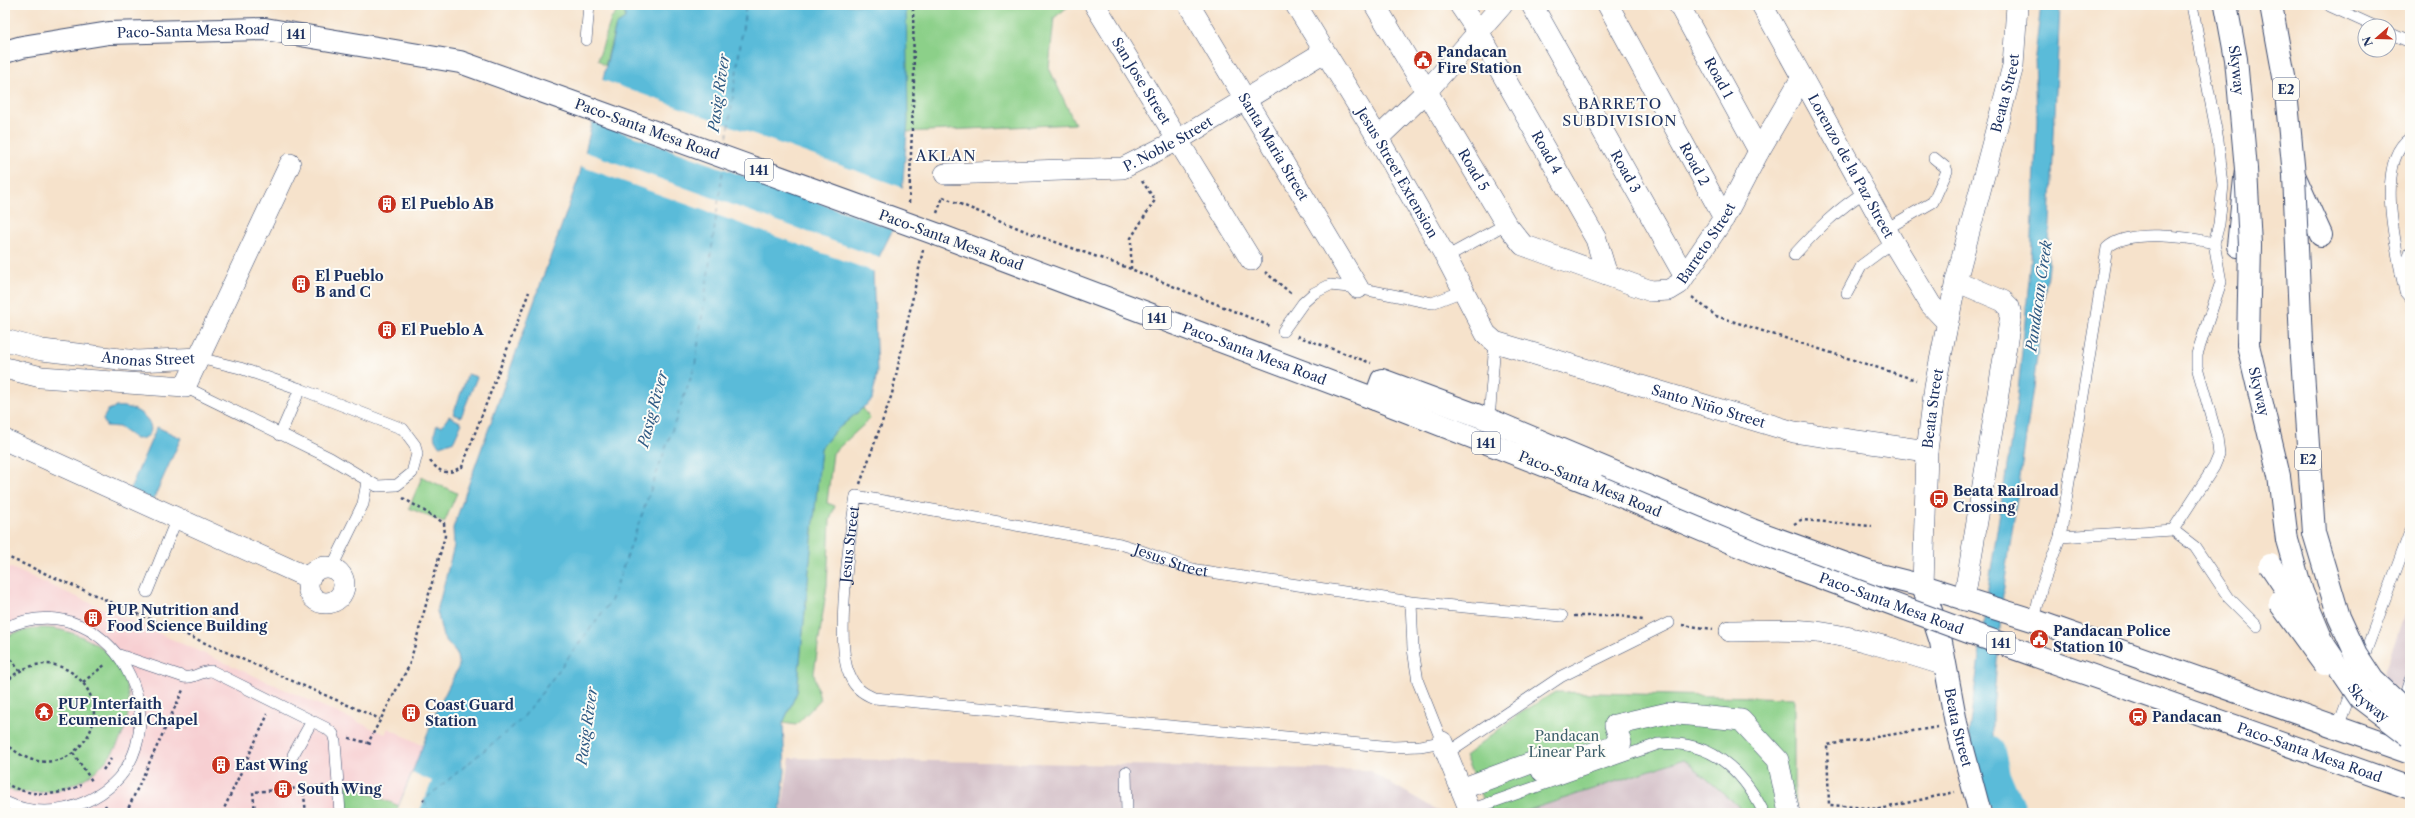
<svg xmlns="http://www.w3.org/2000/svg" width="2415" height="818" font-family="'Libre Caslon Text',serif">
<rect width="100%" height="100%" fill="#fdfcf7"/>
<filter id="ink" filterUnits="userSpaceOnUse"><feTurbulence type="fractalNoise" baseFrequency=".025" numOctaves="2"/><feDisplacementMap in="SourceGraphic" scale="8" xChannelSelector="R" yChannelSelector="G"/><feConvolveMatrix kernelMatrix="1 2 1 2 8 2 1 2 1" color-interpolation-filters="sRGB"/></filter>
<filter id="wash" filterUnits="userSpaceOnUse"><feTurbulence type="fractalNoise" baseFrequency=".012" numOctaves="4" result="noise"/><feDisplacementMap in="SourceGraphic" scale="16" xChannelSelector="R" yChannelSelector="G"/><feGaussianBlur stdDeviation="0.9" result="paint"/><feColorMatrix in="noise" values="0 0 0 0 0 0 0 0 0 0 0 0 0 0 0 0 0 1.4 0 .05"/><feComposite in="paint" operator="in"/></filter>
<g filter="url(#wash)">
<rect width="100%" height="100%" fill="#f6e2cb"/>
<path fill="#f7cfd2" d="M5 565 385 734 388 728 424 746 396 813H5Z"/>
<g fill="#d2bdc6">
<path d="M2410 599V693L2381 681Z"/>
<path d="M790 758 1368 770 1442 813H781Z"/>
<path d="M1684 759 1738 806 1740 813H1520Z"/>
</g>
<g fill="#8cd089" stroke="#548074">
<path d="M616 5H625V19L616 25 605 66 598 60 611 19 616 13Z"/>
<path d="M903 5H1070L1054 18 1049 68 1075 124 905 132Z"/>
<path d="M863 408 870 419 833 453 827 503 835 506 830 520 827 585 814 673 820 700 796 725 783 723 797 692 821 448 834 432Z"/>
<path d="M422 477 457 493 444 523 409 508Z"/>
<path d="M37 628C45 628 53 628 61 630 183 658 125 818 5 789V638L14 633Z"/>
<path d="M1555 692 1794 698V795L1797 813H1740L1738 806 1684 759 1520 813H1488L1465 756 1516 716Z"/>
<path d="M345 783 399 806 396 813H347Z"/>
</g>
<g fill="#5abbd9" stroke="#3a759c">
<path d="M625 5H906L908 121 900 215 873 269 877 372 872 400 834 432 821 448 797 692 783 723 785 771 780 813H396L436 712 459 666 456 652 443 637 437 611 454 546 453 528 579 177 616 25 625 19Z"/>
<path d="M2041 5H2060L2048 266 2033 388 2003 594 1993 707V756L2006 813H1993L1980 778 1969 732 1988 589 2017 401 2031 261 2037 120 2035 56Z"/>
<path d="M468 374 477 377 461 417 453 414Z"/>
<path d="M116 407C146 403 166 439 136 439L119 427 106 426 103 419 108 410Z"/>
<path d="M449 416 462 423 454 441 440 446C432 441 434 432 437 425L442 426Z"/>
<path d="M157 427 181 438 153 500 130 489Z"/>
</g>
<g fill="#f6e2cb">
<path d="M600 79 904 188 902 215 895 230 591 121Z"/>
<path d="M583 151 880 258 875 272 580 166Z"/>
<path d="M412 773 432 781 420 810 426 813H396Z"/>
</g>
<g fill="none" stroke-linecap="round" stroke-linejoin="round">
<path stroke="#5abbd9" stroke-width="32" d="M1989 752 1994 775 2010 813"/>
<g stroke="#2e5983" stroke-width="1" stroke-dasharray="5 4" stroke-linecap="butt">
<path d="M726 146 746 5"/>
<path d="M429 813 424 800 522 719 611 601 695 366 723 169"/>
</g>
</g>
</g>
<g filter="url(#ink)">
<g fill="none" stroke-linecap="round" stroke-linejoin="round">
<g stroke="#3c4a6e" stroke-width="12">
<g id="lane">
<path d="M2330 6 2374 26"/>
<path d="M2389 33 2410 42"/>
<path d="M586 40 589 5"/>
<path d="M2410 138C2373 162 2398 256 2405 292L2410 298"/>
<path d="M1886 229 1933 202 1947 171 1945 167 1934 158"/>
<path d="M1794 255C1816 231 1837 209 1865 192"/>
<path d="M1446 257 1506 224"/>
<path d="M2401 274 2410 253"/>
<path d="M1847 293 1862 265 1893 242"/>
<path d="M1283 331 1303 303 1314 293 1330 285 1358 288 1432 303 1463 291"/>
<path d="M185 387 330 458 377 486 397 485 412 473 417 454 415 445 403 429 300 389 240 368 199 358"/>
<path d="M1490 407 1495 342"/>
<path d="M280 435 300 389"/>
<path d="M2173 530 2195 547 2229 598 2257 626"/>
<path d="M2060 537 2173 530 2214 467 2219 455 2217 437 2197 367V354L2221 282 2214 243"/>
<path d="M332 567 363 504 367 482"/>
<path d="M147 592 177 518"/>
<path id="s1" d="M1411 602 1413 649 1418 682 1442 742 1420 746 1393 747 874 698C862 693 854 687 849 674 835 642 850 532 856 496L1120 544C1147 551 1170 564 1197 570L1411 602 1562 616"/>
<path d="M2034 621 2041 589 2060 537 2107 248C2127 228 2188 237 2214 243L2219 224 2223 185 2218 140 2192 5"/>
<path d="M5 628C119 576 198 751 85 802 59 814 30 814 5 802"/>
<path d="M119 655 184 677C195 679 202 670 212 671L326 728 333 734 335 741 340 813"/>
<path d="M2361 664 2410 532"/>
<path d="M2400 709 2410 680"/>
<path d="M2338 727 2353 686"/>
<path d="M1447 753 1562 676 1669 623"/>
<path d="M293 755 312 721"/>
<path d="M1126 772 1127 813"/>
<path d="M1470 810 1658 744C1710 739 1742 769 1764 813"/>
</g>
</g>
<g stroke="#3c4a6e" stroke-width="22">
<g id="street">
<path id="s2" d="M1095 5 1251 260"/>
<path id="s3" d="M1189 5 1358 288"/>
<path id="s4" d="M1296 5 1378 138 1446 257 1486 334 1495 342 1794 432 1927 451"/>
<path id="s5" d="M1375 5 1506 224 1523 245 1651 291 1669 290 1679 284 1724 218 1759 151 1801 79"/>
<path id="s6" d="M1460 5 1479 33 1596 239 1607 275"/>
<path id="s7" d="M1532 5 1684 275"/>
<path id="s8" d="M1608 5 1724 218"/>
<path id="s9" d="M1679 5 1759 151"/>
<path id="s10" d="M1762 5 1893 242 1931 305 1947 322"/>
<path d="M1378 138 1426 92 1502 5"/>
<path id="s11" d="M945 174 1123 168 1178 140 1324 52"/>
<path d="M1956 281 2003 301 2009 307 2011 315 1964 600"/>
<path id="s12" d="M5 340 42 350 137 361 199 358"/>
<path d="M5 368 41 377 185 387 290 164"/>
<path d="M5 440 309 578"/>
<circle cx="326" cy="585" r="18"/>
<path id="s13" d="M1923 586 1927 451 1935 386 1956 281 2013 66 2017 5"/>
<path d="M1730 631C1761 631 1793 628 1824 633 1865 639 1905 653 1945 665"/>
<path d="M1442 742 1471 813"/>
<path d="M1461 789 1539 760 1542 771 1621 743 1615 725 1668 713 1741 720 1778 760 1789 813"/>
</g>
</g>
<g stroke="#3c4a6e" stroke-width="24">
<g id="secondary">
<path id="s14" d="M1923 586 1941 642 1956 723 1980 813"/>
</g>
</g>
<g stroke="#3c4a6e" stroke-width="24">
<g id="primary">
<path id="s15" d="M5 52 22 47 109 33 265 29 460 62 580 105"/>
<path id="s16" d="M939 235 1375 399 1597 486"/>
<path d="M1375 399 1382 380 1490 420 1752 530 1871 573 1923 586 2039 622 2410 753"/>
</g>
</g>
<g stroke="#3c4a6e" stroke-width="24">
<g id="highway">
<path id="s17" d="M2226 5 2236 59 2246 169 2238 246"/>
<path d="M2271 5 2285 82 2294 175 2321 235"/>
</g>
</g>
<g stroke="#3c4a6e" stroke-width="2.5" stroke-dasharray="3 3" stroke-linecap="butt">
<path d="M943 197 1030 233 1131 269 1270 326"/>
<path d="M909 203 914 80 913 5"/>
<path d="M937 213 943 197"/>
<path d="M1131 269V238L1155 200 1142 181"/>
<path d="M1265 272 1292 294"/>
<path d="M1692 297 1716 316 1916 380"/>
<path d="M1297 336 1371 363"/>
<path d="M5 409 8 408"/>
<path d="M430 461C442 474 446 475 462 467L529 292"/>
<path d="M860 484 892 394 923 250"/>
<path d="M1794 524 1801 520 1872 526"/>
<path d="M5 556 380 719"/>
<path d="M1574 616H1621L1643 620"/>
<path d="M1682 625 1713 629"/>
<path d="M5 649 19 671"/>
<path d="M83 682 106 664"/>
<path d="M5 683C58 629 124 703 79 747 72 755 63 760 53 761 33 764 19 756 5 742"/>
<path d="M1938 727 1827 745 1829 805 1880 809 1955 792"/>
<path d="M349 738 368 743 409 666 445 536 444 523 403 498"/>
<path d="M368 743 373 745"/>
<path d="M73 753 92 781"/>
<path d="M103 770 111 759"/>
<path d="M5 783C28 797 58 797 81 785"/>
<path d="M303 787 306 813"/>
<path d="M423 799 424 800"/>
<path d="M105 805 109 813"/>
<path d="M126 813 183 690"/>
<path d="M222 813 268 714"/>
<path d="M255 813 253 792 324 786"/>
</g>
<use href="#lane" stroke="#fff" stroke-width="11"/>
<use href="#street" stroke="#fff" stroke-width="21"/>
<use href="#secondary" stroke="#fff" stroke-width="22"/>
<use href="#primary" stroke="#fff" stroke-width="22"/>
<use href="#highway" stroke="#fff" stroke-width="22"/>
<g stroke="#3c4a6e" stroke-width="24" stroke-linecap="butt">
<g id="primary-bridge">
<path d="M580 105 939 235"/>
<path id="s18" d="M1597 486 1768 558 1974 634 2410 788"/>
</g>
</g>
<g stroke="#3c4a6e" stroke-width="24" stroke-linecap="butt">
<g id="highway-bridge">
<path id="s19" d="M2246 169 2250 245 2248 345 2279 476 2287 540 2302 592 2324 645 2360 698 2410 736"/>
<path d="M2294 175 2301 342 2314 533 2339 617 2356 654 2373 680 2410 715"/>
<path d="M2270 565 2301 611"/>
<path d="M2279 602 2324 664"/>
</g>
</g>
<use href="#primary-bridge" stroke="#fff" stroke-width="22"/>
<use href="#highway-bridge" stroke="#fff" stroke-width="22"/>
</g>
</g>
<defs>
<g id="civic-disc" transform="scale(1)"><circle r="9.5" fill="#c8321e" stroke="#fdfcf7"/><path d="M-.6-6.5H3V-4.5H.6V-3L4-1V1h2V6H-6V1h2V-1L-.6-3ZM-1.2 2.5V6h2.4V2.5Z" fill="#fff"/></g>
<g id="building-disc" transform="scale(1)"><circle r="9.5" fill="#c8321e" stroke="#fdfcf7"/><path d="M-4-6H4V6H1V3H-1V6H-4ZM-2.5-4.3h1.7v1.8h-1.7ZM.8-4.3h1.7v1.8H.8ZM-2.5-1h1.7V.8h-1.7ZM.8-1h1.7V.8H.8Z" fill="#fff"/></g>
<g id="bus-disc" transform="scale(1)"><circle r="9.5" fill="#c8321e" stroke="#fdfcf7"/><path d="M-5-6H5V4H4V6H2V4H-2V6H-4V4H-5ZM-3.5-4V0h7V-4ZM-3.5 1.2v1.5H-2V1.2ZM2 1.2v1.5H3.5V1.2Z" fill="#fff"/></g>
<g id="temple-disc" transform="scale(1)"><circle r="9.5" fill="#c8321e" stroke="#fdfcf7"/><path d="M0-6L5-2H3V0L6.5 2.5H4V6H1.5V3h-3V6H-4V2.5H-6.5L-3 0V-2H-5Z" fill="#fff"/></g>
<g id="station-disc" transform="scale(1)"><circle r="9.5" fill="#c8321e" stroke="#fdfcf7"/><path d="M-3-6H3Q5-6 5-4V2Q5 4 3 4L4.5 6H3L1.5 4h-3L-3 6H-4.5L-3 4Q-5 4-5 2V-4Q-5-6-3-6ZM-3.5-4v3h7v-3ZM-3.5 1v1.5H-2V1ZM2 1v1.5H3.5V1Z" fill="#fff"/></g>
</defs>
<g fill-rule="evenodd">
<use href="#civic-disc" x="1423" y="60"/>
<use href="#building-disc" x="387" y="204"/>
<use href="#building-disc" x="301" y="284"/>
<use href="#building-disc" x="387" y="330"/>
<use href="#bus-disc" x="1939" y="499"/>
<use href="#building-disc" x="93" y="618"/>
<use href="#civic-disc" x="2039" y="639"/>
<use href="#temple-disc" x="44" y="712"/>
<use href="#building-disc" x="411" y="713"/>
<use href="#station-disc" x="2138" y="717"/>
<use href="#building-disc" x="221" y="765"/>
<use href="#building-disc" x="283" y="789"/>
</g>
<g text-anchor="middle" stroke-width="4" stroke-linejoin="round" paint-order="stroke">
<g fill="#fdfcf7" stroke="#5f6c8c" stroke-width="1">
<rect x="282" y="23" width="28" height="22" rx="3"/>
<rect x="2273" y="78" width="26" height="22" rx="3"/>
<rect x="745" y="159" width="28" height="22" rx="3"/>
<rect x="1143" y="307" width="28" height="22" rx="3"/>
<rect x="1472" y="432" width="28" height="22" rx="3"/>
<rect x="2295" y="448" width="26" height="22" rx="3"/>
<rect x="1987" y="632" width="28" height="22" rx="3"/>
</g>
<g font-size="13" font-weight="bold" fill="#1b2f5e">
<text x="296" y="39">141</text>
<text x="2286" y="94">E2</text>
<text x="759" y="175">141</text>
<text x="1157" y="323">141</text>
<text x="1486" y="448">141</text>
<text x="2308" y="464">E2</text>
<text x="2001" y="648">141</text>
</g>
<g font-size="14" fill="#1b2f5e" stroke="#fdfcf7">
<text dy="5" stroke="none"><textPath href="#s15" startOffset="190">Paco-Santa Mesa Road</textPath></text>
<text dy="5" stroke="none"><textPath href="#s17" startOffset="66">Skyway</textPath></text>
<text dy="5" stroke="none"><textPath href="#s9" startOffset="83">Road 1</textPath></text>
<text dy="5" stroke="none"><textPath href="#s2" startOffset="89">San Jose Street</textPath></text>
<text dy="5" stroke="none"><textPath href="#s13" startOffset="502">Beata Street</textPath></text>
<text transform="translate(647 129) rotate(20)" y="5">Paco-Santa Mesa Road</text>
<text dy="5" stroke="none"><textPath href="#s11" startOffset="229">P. Noble Street</textPath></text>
<text dy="5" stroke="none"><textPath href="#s3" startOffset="165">Santa Maria Street</textPath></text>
<text dy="5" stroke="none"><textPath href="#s6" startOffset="171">Road 4</textPath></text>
<text dy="5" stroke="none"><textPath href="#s8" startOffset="181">Road 2</textPath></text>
<text dy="5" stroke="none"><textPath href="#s10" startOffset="184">Lorenzo de la Paz Street</textPath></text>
<text dy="5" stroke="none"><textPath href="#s5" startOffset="192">Road 5</textPath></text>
<text dy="5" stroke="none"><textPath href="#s7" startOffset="191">Road 3</textPath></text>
<text dy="5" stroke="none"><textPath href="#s4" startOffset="196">Jesus Street Extension</textPath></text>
<text transform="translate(951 240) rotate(20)" y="5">Paco-Santa Mesa Road</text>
<text dy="5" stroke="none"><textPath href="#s5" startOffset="497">Barreto Street</textPath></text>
<text dy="5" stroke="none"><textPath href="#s16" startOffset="337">Paco-Santa Mesa Road</textPath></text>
<text dy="5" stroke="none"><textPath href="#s12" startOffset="145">Anonas Street</textPath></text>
<text dy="5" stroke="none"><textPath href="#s19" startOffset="224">Skyway</textPath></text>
<text dy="5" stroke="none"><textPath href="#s4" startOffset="615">Santo Niño Street</textPath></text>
<text dy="5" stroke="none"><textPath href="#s13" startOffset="178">Beata Street</textPath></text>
<text transform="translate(1590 484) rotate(22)" y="5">Paco-Santa Mesa Road</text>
<text dy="5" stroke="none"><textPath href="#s1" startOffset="882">Jesus Street</textPath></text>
<text dy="5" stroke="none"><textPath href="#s1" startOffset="1253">Jesus Street</textPath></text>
<text dy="5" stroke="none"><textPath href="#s18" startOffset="317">Paco-Santa Mesa Road</textPath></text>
<text dy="5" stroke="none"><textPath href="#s19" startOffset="560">Skyway</textPath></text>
<text dy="5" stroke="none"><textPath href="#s14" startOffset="146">Beata Street</textPath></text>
<text dy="5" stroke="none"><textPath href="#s18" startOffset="761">Paco-Santa Mesa Road</textPath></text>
</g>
<g font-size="14" font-weight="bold" fill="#1b2f5e" stroke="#fdfcf7" text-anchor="start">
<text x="1437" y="57">Pandacan<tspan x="1437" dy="16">Fire Station</tspan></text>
<text x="401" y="209">El Pueblo AB</text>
<text x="315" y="281">El Pueblo<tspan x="315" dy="16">B and C</tspan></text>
<text x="401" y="335">El Pueblo A</text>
<text x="1953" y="496">Beata Railroad<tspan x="1953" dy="16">Crossing</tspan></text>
<text x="107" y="615">PUP Nutrition and<tspan x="107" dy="16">Food Science Building</tspan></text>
<text x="2053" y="636">Pandacan Police<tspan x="2053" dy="16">Station 10</tspan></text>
<text x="58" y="709">PUP Interfaith<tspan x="58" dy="16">Ecumenical Chapel</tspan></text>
<text x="425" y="710">Coast Guard<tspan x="425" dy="16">Station</tspan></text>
<text x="2152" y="722">Pandacan</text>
<text x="235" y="770">East Wing</text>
<text x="297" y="794">South Wing</text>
</g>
<g font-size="14" fill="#3d5f6b" stroke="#fdfcf7">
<text x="1567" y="741">Pandacan<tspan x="1567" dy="16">Linear Park</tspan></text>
</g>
<g font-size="15" font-style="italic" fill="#2e5983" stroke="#fdfcf7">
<text transform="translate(719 93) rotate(-82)" y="5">Pasig River</text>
<text transform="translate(2039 296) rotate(-82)" y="5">Pandacan Creek</text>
<text transform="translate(653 409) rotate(-75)" y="5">Pasig River</text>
<text transform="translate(587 726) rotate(-82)" y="5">Pasig River</text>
</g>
<g font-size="15" letter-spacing="1" fill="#1b2f5e" stroke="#fdfcf7">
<text x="1620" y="109">BARRETO<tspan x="1620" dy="17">SUBDIVISION</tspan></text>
<text x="946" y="161">AKLAN</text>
</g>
</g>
<rect width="2415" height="818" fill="none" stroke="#fdfcf7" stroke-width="20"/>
<g transform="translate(2377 38) rotate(250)"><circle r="19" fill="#fdfcf7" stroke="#a3aaba"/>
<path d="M0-3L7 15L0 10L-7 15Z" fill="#c8321e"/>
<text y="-6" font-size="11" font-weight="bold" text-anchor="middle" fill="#1b2f5e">N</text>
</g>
</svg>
